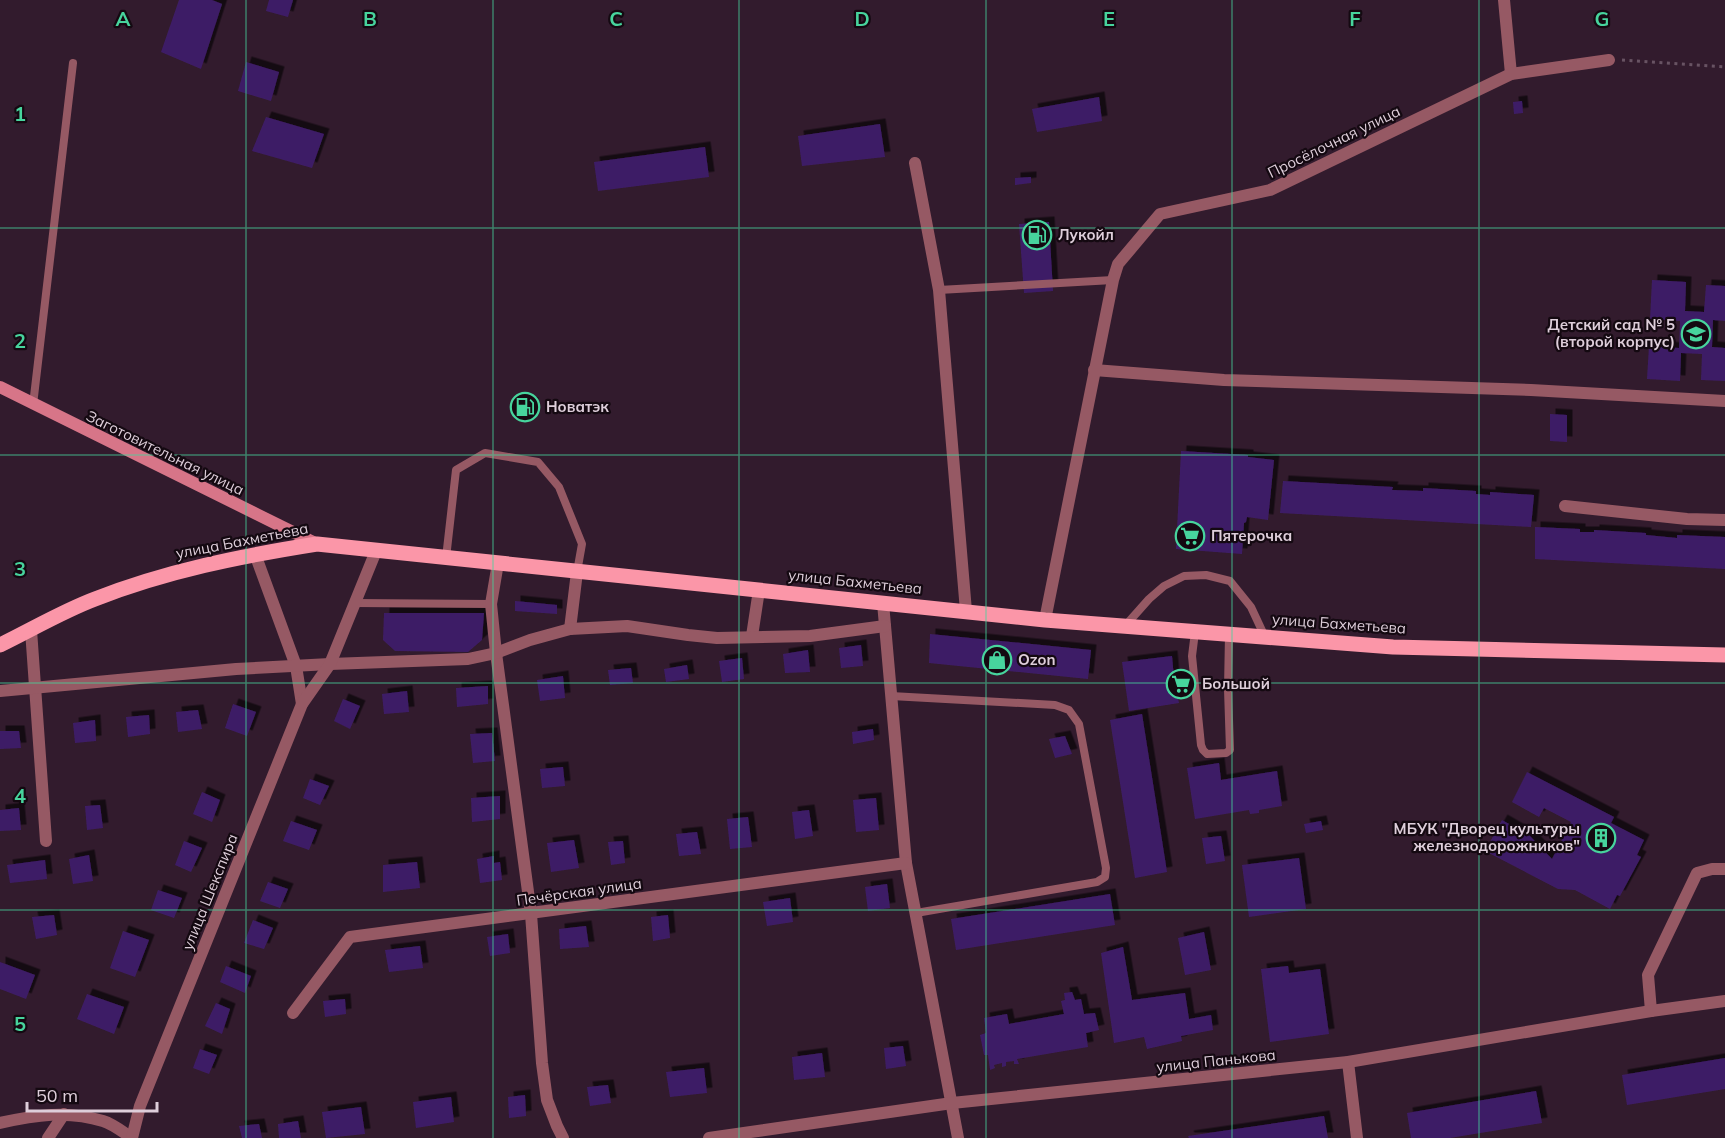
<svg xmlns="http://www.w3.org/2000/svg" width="1725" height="1138" font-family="Mulish,sans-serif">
<defs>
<filter id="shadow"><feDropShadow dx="5.5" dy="-5.5" stdDeviation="0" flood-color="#0009"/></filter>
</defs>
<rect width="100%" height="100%" fill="#321b2d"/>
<g fill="#3e1d66" filter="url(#shadow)">
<path d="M179 0H212L222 4 201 69 161 52Z"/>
<path d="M269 0H293L288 17 266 11Z"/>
<path d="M246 62 279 72 271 101 238 91Z"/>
<path d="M1099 97 1102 121 1037 132 1032 109Z"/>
<path d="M1522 101 1523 113 1514 114 1513 102Z"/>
<path d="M266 117 324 134 312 168 252 151Z"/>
<path d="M880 124 885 157 802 166 798 136Z"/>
<path d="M705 147 709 177 598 191 594 162Z"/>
<path d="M1031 177V183L1015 185V178Z"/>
<path d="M1049 222 1053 291 1024 293 1019 224Z"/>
<path d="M1652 280 1686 282 1685 311 1704 312 1706 285 1725 286V321L1713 320 1712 347 1725 348V381L1701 380 1702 354 1681 353 1680 381 1647 379 1649 346 1679 348 1680 321 1650 319Z"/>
<path d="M518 402 533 403V414L518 413Z"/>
<path d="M1550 414 1567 415V442L1550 441Z"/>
<path d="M1181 451 1248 455V457L1274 460 1268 520 1247 517 1246 522 1244 523 1242 554 1176 549Z"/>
<path d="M1283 481 1393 487 1392 490 1423 491V488L1476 491V494L1490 495V492L1534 495 1531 527 1280 513Z"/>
<path d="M1535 527 1580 529V532H1594V530L1646 533V535L1677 538V535L1725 537V569L1535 559Z"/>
<path d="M515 601 557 605V614L515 611Z"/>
<path d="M384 613H484L482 640 468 652 395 651 383 640Z"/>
<path d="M930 634 1091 650 1088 679 929 663Z"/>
<path d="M861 645 863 666 841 668 839 648Z"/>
<path d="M808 650 810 672 785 673 783 654Z"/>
<path d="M1172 656 1174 678H1181L1183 686 1176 689 1179 703 1129 711 1122 662Z"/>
<path d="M742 658 744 679 722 682 719 661Z"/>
<path d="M687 665 689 679 666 682 664 669Z"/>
<path d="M631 668 633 683 610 685 608 670Z"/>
<path d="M563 676 565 698 540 701 537 680Z"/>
<path d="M488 686V704L457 707 456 688Z"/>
<path d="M407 691 409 712 384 714 382 694Z"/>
<path d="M343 699 360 706 350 729 334 721Z"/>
<path d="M233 704 256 712 247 736 225 728Z"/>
<path d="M198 710 202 729 178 732 176 712Z"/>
<path d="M1142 714 1167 872 1135 878 1110 720Z"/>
<path d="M149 715 150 734 128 737 126 717Z"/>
<path d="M95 720 96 741 75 743 73 723Z"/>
<path d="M873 729 874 740 853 744 852 732Z"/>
<path d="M0 731H19L21 748 0 749Z"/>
<path d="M492 733 495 761 473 763 470 734Z"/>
<path d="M1065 736 1072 754 1055 758 1049 739Z"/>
<path d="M1219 763 1221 780 1277 771 1282 806 1259 810V813L1250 814 1249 810 1195 819 1187 768Z"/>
<path d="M563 767 565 786 542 788 540 769Z"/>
<path d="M1527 772 1614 817 1611 823 1644 840 1637 855 1641 857 1620 896 1617 895 1610 909 1575 890 1558 889 1485 851 1502 820 1530 836 1552 859 1571 822 1544 808 1539 817 1512 802Z"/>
<path d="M310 779 329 786 320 805 303 798Z"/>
<path d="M202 792 220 800 212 822 193 814Z"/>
<path d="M500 796V819L472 822 471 798Z"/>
<path d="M876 798 879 830 856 832 853 800Z"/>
<path d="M100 805 103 828 87 830 85 806Z"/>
<path d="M19 808 21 830 0 831V810Z"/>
<path d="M809 810 813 836 795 839 792 812Z"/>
<path d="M748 817 752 847 730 849 727 819Z"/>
<path d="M291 821 317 830 309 850 283 841Z"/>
<path d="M1321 821 1323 830 1306 833 1304 824Z"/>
<path d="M697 832 701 854 679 856 676 834Z"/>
<path d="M1221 836 1225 861 1206 864 1202 838Z"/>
<path d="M574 840 579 868 551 872 547 843Z"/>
<path d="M184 841 202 848 191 872 175 865Z"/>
<path d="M623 841 625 863 611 865 608 842Z"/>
<path d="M89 855 93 881 73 884 69 859Z"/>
<path d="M494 856V863L500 862 502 880 480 883 477 859Z"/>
<path d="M1299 858 1306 909 1249 917 1242 865Z"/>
<path d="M45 860 47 879 10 883 7 865Z"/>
<path d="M417 862 420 888 383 892V865Z"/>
<path d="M268 882 288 889 280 908 260 901Z"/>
<path d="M887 884 890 908 868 911 865 887Z"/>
<path d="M158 890 182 898 174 918 151 910Z"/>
<path d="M1110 894 1115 925 956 950 951 919Z"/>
<path d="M790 898 793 922 767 926 763 902Z"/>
<path d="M54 915 57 935 36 939 32 917Z"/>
<path d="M668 915 670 938 653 941 651 917Z"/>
<path d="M253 920 273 928 264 949 244 943Z"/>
<path d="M586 926 589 947 560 949 559 929Z"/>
<path d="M123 931 149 940 135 977 110 968Z"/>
<path d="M1204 932 1211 970 1185 975 1178 938Z"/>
<path d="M508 934 510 953 490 956 487 937Z"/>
<path d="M420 946 423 968 389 972 385 950Z"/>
<path d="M1123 947 1132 1000 1185 993 1189 1019 1211 1015 1213 1030 1181 1036 1182 1041 1147 1049 1144 1037 1114 1043 1101 953Z"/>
<path d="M0 962 35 975 26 999 0 989Z"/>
<path d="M226 966 251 976 245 993 220 982Z"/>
<path d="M1288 966 1289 973 1320 969 1329 1034 1270 1042 1261 969Z"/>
<path d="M1072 992 1075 1000 1081 999 1084 1014 1095 1013 1099 1030 1086 1033 1088 1047 1017 1059 1019 1064H1014V1061L1006 1062V1066L1002 1067V1063L994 1065 995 1068 990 1070 988 1055H984L980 1035 986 1033 984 1018 1007 1014 1009 1024 1064 1014 1061 1001 1065 1000 1064 993Z"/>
<path d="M87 994 124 1007 114 1034 77 1019Z"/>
<path d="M345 999 346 1014 325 1017 323 1001Z"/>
<path d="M216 1003 230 1009 222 1034 205 1026Z"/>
<path d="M903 1046 906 1066 886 1069 884 1048Z"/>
<path d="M200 1049 217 1055 209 1074 193 1068Z"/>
<path d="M822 1053 825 1077 794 1080 792 1057Z"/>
<path d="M1725 1058V1089L1627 1105 1622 1075Z"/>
<path d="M704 1068 707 1093 670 1097 666 1072Z"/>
<path d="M608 1085 611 1103 590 1106 587 1087Z"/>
<path d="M1536 1091 1542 1123 1450 1138H1411L1407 1113Z"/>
<path d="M525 1095 526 1116 509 1118 508 1097Z"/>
<path d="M451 1097 454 1122 416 1128 413 1102Z"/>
<path d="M361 1107 365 1134 326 1138 322 1112Z"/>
<path d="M1324 1116 1328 1138H1189L1188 1136Z"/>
<path d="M298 1121 301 1138H279L278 1124Z"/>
<path d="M259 1124 262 1138H242L239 1126Z"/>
</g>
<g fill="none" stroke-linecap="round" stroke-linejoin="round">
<path stroke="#685363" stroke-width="3" stroke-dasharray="3 4.5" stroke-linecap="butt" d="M1622 60 1725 67"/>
<g stroke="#965964" stroke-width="8">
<path d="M939 290 1113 280"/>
<path d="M33 405 73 63"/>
<path d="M446 558 456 470 485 453 538 462 559 487 582 544 577 572"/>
<path d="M355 603 491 604"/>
<path d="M1125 626 1149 599 1164 586 1184 576 1206 575 1230 581 1251 607 1265 637"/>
<path d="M1195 632 1192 656 1201 745 1203 750 1207 754 1226 753 1230 750 1228 689 1229 634"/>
<path d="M891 696 1055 705 1069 710 1079 724 1106 868 1105 877 1097 882 916 913"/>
</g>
<g stroke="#965964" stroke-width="12">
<path d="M1504 0 1511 74"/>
<path d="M915 163 939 290 966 611"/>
<path d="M1094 370 1224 380 1531 390 1725 401"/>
<path d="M1565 506 1687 519 1725 520"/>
<path d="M255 554 296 666 302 704"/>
<path d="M498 563 491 604 496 653 531 914 542 1063 547 1100 557 1126 563 1138"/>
<path d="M883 603 906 863 958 1138"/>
<path d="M1045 620 1113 280 1118 264 1160 214 1270 190 1511 74 1609 60"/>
<path d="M570 629 577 572"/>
<path d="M31 630 46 841"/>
<path d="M752 636 759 590"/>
<path d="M0 691 236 669 330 664 468 659 496 653 530 640 570 629 627 626 688 635 717 638 810 636 885 626"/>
<path d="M1651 1011 1648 975 1697 873 1712 869H1725"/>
<path d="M293 1013 350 937 906 863"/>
<path d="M1348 1062 1357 1138"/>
<path d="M0 1123C35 1115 68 1110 103 1121 113 1124 123 1132 132 1138"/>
<path d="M48 1138 64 1114"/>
<path d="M132 1138 140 1106 302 704 330 664 376 551"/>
<path d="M709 1138 952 1103 1348 1062 1651 1011 1725 1001"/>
</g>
<path stroke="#d77588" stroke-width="12" d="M0 387 317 544"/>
<path stroke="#fb96a8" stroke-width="15" d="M0 645C31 630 63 611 95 599 166 571 241 556 317 544L1045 620 1393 647 1725 655"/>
</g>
<path fill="none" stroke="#47d49d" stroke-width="1.5" stroke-opacity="0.55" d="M246 0V1138M493 0V1138M739 0V1138M986 0V1138M1232 0V1138M1479 0V1138M0 228H1725M0 455H1725M0 683H1725M0 910H1725"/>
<defs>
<g id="fuel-ring" transform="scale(1.5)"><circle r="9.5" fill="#140911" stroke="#47d49d" stroke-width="1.5"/><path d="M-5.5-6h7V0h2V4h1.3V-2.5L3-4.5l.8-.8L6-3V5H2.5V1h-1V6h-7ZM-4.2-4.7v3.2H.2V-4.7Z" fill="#47d49d"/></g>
<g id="school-ring" transform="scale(1.5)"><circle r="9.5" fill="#140911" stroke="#47d49d" stroke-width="1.5"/><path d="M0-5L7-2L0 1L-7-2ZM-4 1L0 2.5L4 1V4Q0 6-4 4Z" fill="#47d49d"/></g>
<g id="supermarket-ring" transform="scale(1.5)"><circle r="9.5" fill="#140911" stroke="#47d49d" stroke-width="1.5"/><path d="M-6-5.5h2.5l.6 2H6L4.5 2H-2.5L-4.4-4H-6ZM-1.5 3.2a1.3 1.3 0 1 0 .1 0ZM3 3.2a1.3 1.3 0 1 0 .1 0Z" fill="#47d49d"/></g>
<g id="shop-ring" transform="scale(1.5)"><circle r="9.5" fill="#140911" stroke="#47d49d" stroke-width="1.5"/><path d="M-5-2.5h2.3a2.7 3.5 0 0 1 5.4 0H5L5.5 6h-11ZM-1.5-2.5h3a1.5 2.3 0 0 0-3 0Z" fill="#47d49d"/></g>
<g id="building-ring" transform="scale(1.5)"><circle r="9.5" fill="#140911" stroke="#47d49d" stroke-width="1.5"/><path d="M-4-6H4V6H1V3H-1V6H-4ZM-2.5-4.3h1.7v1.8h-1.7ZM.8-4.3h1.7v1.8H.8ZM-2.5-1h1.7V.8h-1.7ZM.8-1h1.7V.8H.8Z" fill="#47d49d"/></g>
</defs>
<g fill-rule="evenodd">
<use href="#fuel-ring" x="1037" y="235"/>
<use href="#school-ring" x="1696" y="334"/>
<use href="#fuel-ring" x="525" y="407"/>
<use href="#supermarket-ring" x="1190" y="536"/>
<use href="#shop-ring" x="997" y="660"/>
<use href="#supermarket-ring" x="1181" y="684"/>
<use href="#building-ring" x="1601" y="838"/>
</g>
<g text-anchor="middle" stroke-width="4.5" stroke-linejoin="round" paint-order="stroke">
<g font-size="15" fill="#deceda" stroke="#140911">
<text transform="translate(1334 142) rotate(-26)" y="5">Просёлочная улица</text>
<text transform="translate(165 453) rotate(26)" y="5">Заготовительная улица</text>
<text transform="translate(242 541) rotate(-11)" y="5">улица Бахметьева</text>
<text transform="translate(855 582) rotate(6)" y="5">улица Бахметьева</text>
<text transform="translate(1339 624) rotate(4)" y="5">улица Бахметьева</text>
<text transform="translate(210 892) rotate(-68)" y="5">улица Шекспира</text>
<text transform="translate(579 892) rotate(-8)" y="5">Печёрская улица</text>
<text transform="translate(1216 1061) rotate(-6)" y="5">улица Панькова</text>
</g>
<g font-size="15" font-weight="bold" fill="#deceda" stroke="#140911" text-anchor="start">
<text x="1058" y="240">Лукойл</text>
<text x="1675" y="330" text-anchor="end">Детский сад № 5<tspan x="1675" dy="17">(второй корпус)</tspan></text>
<text x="546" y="412">Новатэк</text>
<text x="1211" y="541">Пятерочка</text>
<text x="1018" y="665">Ozon</text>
<text x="1202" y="689">Большой</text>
<text x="1580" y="834" text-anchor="end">МБУК "Дворец культуры<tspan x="1580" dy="17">железнодорожников"</tspan></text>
</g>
</g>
<g font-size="20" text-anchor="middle" font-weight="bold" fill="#47d49d" stroke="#140911" stroke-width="4.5" stroke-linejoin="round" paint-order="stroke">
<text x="123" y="26">A</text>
<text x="370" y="26">B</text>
<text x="616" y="26">C</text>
<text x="862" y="26">D</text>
<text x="1109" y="26">E</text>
<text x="1355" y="26">F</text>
<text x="1602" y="26">G</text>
<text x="20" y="121">1</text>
<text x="20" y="348">2</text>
<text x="20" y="576">3</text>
<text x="20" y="803">4</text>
<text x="20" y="1031">5</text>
</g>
<path d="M27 1102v9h130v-9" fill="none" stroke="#deceda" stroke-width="3"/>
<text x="36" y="1102" font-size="18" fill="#deceda" stroke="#140911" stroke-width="4.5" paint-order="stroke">50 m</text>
</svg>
